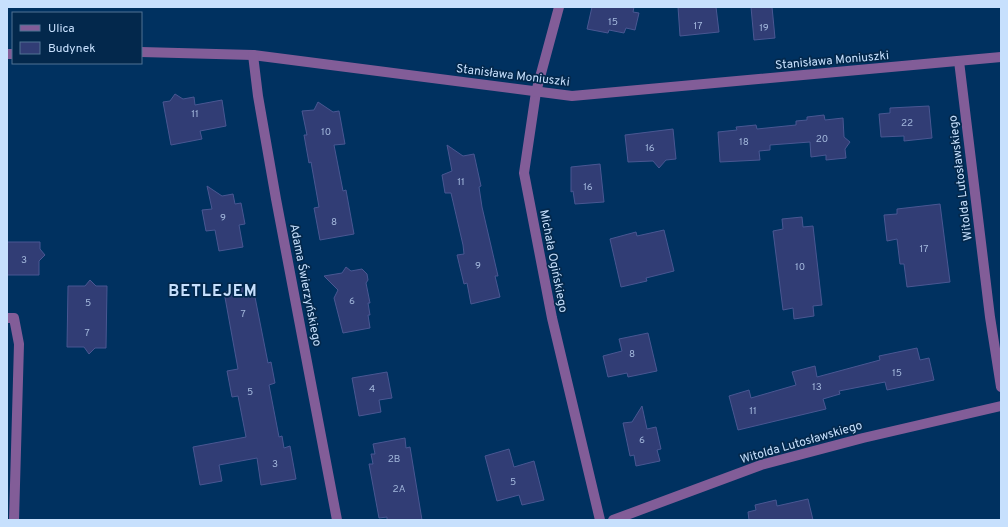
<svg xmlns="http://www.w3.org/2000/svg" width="1008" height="527" font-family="Overpass,sans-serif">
<rect width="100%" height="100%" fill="#003160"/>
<g fill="#313d75" stroke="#495792">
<path d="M592 7H634L633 12 639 13 635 30 626 28 624 33 609 30 608 33 587 29Z"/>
<path d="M678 7H716L719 32 680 36Z"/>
<path d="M751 7H772L775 38 754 40Z"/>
<path d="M175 94 183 99 194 97 195 105 222 100 226 126 200 131 202 139 171 145 163 102 170 101Z"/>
<path d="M318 102 333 112 339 111 345 144 334 145 343 191 346 190 354 234 320 240 314 208 319 207 311 162 309 163 304 135H307L302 111 314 110Z"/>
<path d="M929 106 932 138 904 141V136L881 137 879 114 890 113V108Z"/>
<path d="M824 115 825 120 843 118 844 137 850 142 845 149 846 158 826 160V155L811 157 810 142 770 145V150L759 151 760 160 720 162 718 132 737 130 736 127 756 125 757 129 796 125V121L807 120V117Z"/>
<path d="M673 129 676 159 666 160 659 168 653 161 628 162 625 135Z"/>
<path d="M447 145 463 156 474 154 481 186 479 187 482 207 498 276H495L500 297 471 304 467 283 464 284 457 255 464 254 463 245 451 193H445L442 175 452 171Z"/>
<path d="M600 164 604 202 575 204 573 191 571 192V167Z"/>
<path d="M207 186 222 196 233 194 235 204 241 203 245 224 239 225 243 247 219 251 215 230 206 231 202 210 212 209Z"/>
<path d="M940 204 950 282 907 287 904 264H900L897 239 887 241 884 215 897 214V209Z"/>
<path d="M802 217 803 227 813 226 822 305 813 306 814 316 794 319 793 308 783 310 773 231 783 229 782 219Z"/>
<path d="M664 230 674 271 646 278 647 281 621 287 610 239 636 232 637 236Z"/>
<path d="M7 242H40V249L45 255 39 261V275H7Z"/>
<path d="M346 267 351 271 362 269 367 274 368 280 366 283 370 303H368L370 315H368L370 328 343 333 334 298 338 290 324 276 342 273Z"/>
<path d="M90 280 96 286H107L106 348H95L89 354 84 347H67L68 286H85Z"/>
<path d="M236 282 244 288 253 287 268 363 271 362 275 383 269 385 279 437 282 436 284 448 290 446 296 479 261 485 257 458 219 465 222 481 200 485 193 447 246 437 238 396 232 397 227 371 238 369 224 292 231 291Z"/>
<path d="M648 333 657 371 628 377 627 373 608 377 603 356 622 351 619 339Z"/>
<path d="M917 348 920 360 929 358 934 380 887 390 885 382 839 391 840 394 823 399 826 409 738 430 729 396 749 390 751 398 796 385 792 372 815 366 817 377 880 360 879 356Z"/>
<path d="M387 372 392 398 379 400 381 412 359 416 352 378Z"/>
<path d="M642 406 647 429 656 427 661 449 657 450 660 461 636 466 634 455 630 456 623 423 632 422Z"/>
<path d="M405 438 406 448 410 447 422 520H387V517L379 518 369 464H373L371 454H375L373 444Z"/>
<path d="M509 449 514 467 534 461 544 500 522 505 519 495 497 501 485 456Z"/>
<path d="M808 499 813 520H749L748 512 756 510 755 505 776 500 777 506Z"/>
</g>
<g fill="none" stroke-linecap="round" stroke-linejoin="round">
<g stroke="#825d98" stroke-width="10">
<path d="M559 7 536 92 524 173 552 318 600 520"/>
<path d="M141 52 253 55 572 96 1001 57"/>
<path d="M7 54H13"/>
<path d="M253 55 258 96 276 199 337 520"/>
<path d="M959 61 990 317 1001 387"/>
<path d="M7 318H14L19 344 14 520"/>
<path d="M613 520 761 465 863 438 1001 406"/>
</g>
</g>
<g text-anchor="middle" stroke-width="3.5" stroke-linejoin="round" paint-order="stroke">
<g font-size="10" fill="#a2b7db">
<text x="613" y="25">15</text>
<text x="698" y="29">17</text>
<text x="764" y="31">19</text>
<text x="195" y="117">11</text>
<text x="907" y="126">22</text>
<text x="326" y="135">10</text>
<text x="822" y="142">20</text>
<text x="744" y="145">18</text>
<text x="650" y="151">16</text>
<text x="461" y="185">11</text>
<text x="588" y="190">16</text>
<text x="223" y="221">9</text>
<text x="334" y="225">8</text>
<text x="924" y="252">17</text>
<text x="24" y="263">3</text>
<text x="478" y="269">9</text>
<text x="800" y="270">10</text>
<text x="352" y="304">6</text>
<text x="88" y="306">5</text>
<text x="243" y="317">7</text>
<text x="87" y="336">7</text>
<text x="632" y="357">8</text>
<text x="897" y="376">15</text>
<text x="817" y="390">13</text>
<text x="372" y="392">4</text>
<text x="250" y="395">5</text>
<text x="753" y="414">11</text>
<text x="642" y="443">6</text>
<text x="394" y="462">2B</text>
<text x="275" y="467">3</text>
<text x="513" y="485">5</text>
<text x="399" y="492">2A</text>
</g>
<g font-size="12" fill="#c7e0fd" stroke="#03284c">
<text transform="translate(832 60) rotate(-5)" y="4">Stanisława Moniuszki</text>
<text transform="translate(513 75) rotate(7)" y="4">Stanisława Moniuszki</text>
<text transform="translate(960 178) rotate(-97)" y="4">Witolda Lutosławskiego</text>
<text transform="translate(554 261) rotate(79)" y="4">Michała Ogińskiego</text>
<text transform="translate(306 285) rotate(79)" y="4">Adama Świerzyńskiego</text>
<text transform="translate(801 442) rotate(-16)" y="4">Witolda Lutosławskiego</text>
</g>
<g font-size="16" font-weight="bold" letter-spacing="1" fill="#c7e0fd" stroke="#03284c">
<text x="213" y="296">BETLEJEM</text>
</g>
</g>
<rect width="1008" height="527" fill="none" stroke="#c7e0fd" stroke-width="16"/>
<rect x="12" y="12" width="130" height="52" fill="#03284c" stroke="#517293"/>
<rect x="20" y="25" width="20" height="6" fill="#825d98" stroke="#517293"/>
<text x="48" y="32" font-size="12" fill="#c7e0fd">Ulica</text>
<rect x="20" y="42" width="20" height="12" fill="#313d75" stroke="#517293"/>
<text x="48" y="52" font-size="12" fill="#c7e0fd">Budynek</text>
</svg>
